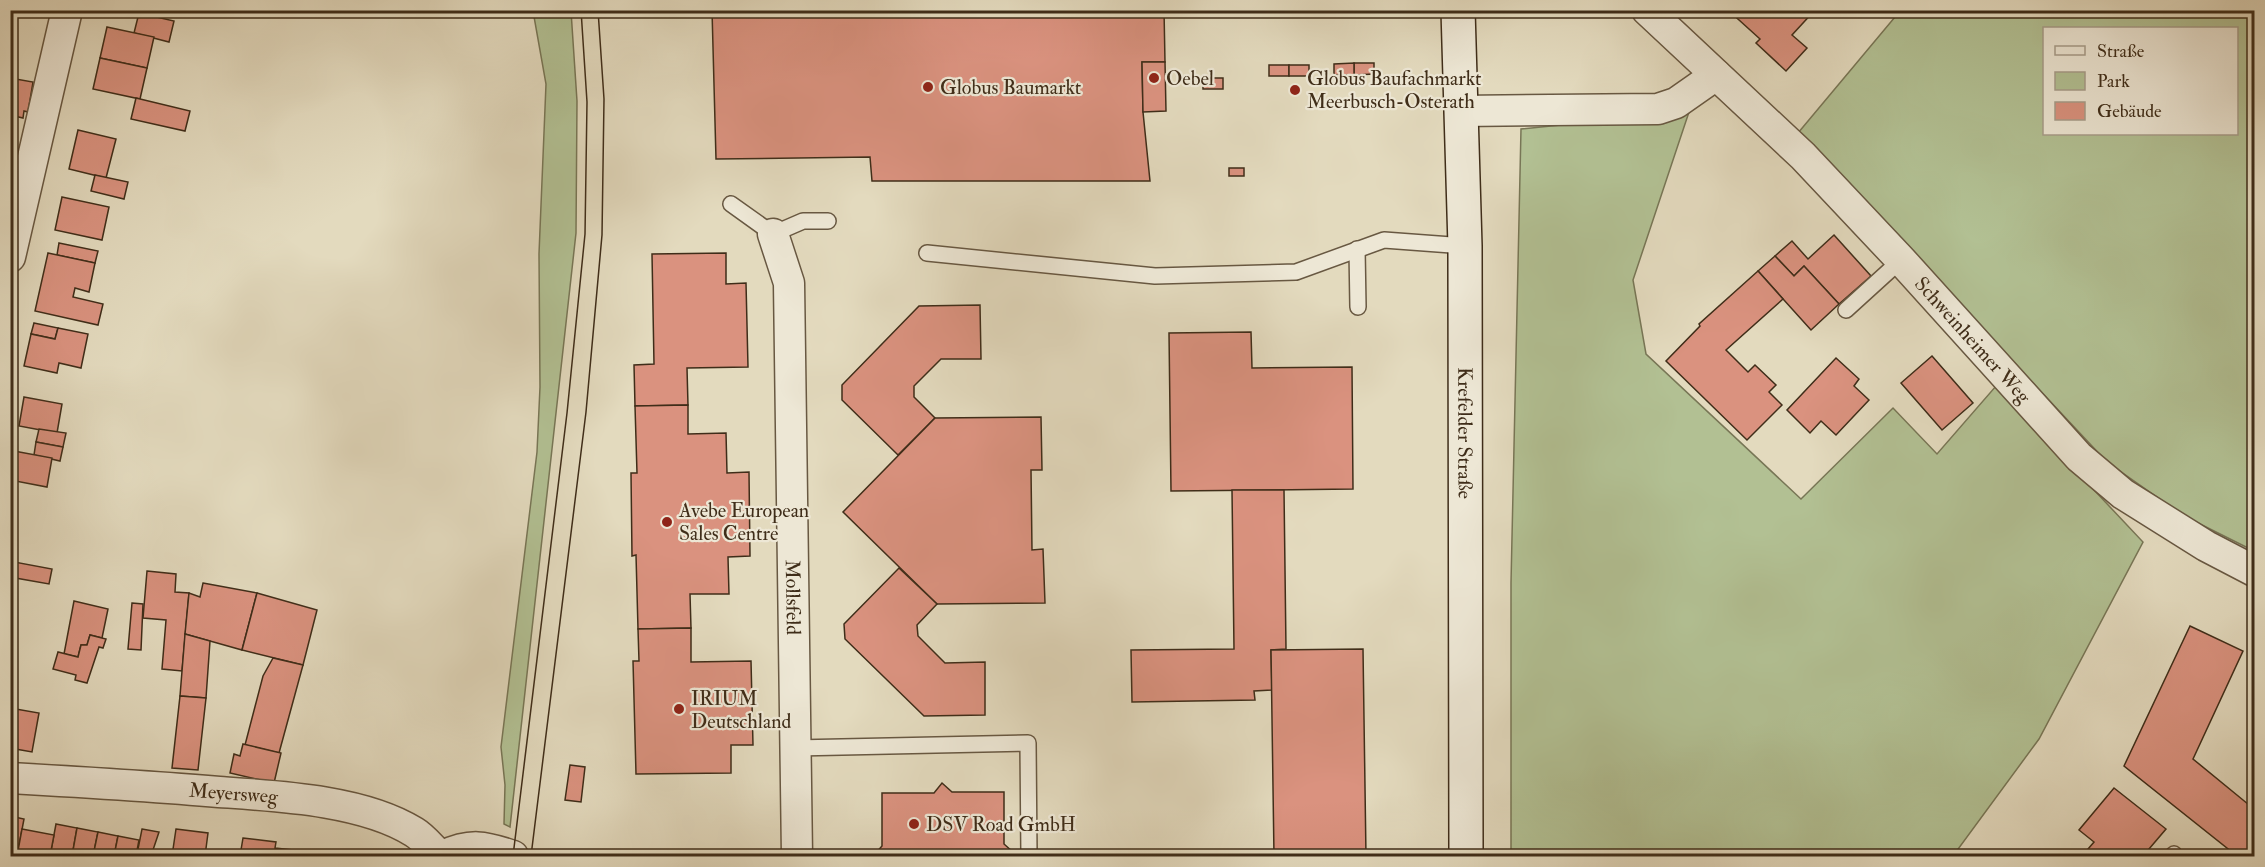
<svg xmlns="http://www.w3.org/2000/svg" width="2265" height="867" font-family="'IM FELL Double Pica',serif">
<rect width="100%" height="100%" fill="#e3dabe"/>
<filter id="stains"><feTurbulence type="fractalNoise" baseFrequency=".00333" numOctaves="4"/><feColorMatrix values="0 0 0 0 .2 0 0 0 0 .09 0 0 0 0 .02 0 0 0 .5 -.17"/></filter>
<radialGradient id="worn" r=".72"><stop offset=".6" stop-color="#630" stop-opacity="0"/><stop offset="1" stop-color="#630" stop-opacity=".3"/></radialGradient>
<g fill="#b2c093" stroke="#787656" stroke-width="1.5" fill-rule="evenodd">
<path d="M533 11H571L577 101 576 233 510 827 504 824 505 785 501 747 537 452 540 387 539 254 546 84Z"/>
<path d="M1900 11H2254V551L2184 516 2107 462 1798 133ZM2044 28H2236V134H2044Z"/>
<path d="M1689 112 1633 280 1646 354 1801 499 1893 408 1937 454 1996 386 2143 542 2039 739 1953 856H1511V583L1521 129Z"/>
</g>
<g fill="#da927f" stroke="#3f2d19" stroke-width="1.5">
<path d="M139 10H162L160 18 139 13Z"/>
<path d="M712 10H1164L1165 62H1142L1143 112 1150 181H872L870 157 716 159Z"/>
<path d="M1728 10H1815L1792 35 1807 48 1786 71 1756 43 1760 39Z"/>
<path d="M139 13 174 21 169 42 134 33Z"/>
<path d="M107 27 154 37 147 68 100 58Z"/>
<path d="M100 58 147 68 140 99 93 89Z"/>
<path d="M1142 62H1165L1166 111 1143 112Z"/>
<path d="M1354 63H1374V74L1354 75Z"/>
<path d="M1354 63V75H1334V64Z"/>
<rect x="1269" y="65" width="20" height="11"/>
<rect x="1289" y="65" width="20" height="11"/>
<path d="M10 78 33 82 28 112 24 111 23 118 10 115Z"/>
<rect x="1203" y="78" width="20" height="11"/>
<path d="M136 98 190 111 185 131 131 119Z"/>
<path d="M78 130 116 139 106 178 69 169Z"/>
<rect x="1229" y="168" width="15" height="8"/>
<path d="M95 175 128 182 124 199 91 191Z"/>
<path d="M62 197 109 207 102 240 55 230Z"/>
<path d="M1834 235 1871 276 1839 304 1804 266 1794 276 1775 256 1792 241 1808 259Z"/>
<path d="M59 243 98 251 95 263 57 255Z"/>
<path d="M48 253 95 263 89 292 75 288 73 297 103 304 98 325 35 311Z"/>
<path d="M726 253V284L746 283 748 367 687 368 688 405 635 406 634 365 654 364 652 254Z"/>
<path d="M1775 256 1794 276 1804 266 1839 304 1811 330 1758 271Z"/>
<path d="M1758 271 1783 299 1726 350 1748 372 1755 365 1776 385 1769 392 1782 405 1747 440 1666 361 1700 326 1699 324Z"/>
<path d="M980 305 981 359H941L914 386V397L935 418 898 455 842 400V385L919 306Z"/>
<path d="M34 323 58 328 55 339 31 334Z"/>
<path d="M58 328 88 334 81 368 59 363 57 373 24 366 31 334 55 339Z"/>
<path d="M1251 332 1252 368 1352 367 1353 489 1171 491 1169 333Z"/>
<path d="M1932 356 1973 403 1942 430 1901 383Z"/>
<path d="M1836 358 1859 379 1854 386 1869 400 1836 435 1821 421 1810 433 1787 410Z"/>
<path d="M24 397 62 404 57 433 19 426Z"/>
<path d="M688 405V434L726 433 727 473 749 472 750 556 728 557 729 594H690L691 628 638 629 636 555 632 556 631 473H637L635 406Z"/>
<path d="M1041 417 1042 470H1031L1032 550 1043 549 1045 603 937 604 843 512 935 418Z"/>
<path d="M39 429 66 433 63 447 36 442Z"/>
<path d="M36 442 63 447 60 461 34 455Z"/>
<path d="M14 451 52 458 47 487 10 480Z"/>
<path d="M1232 490H1284L1286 649 1271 650 1272 690 1254 691 1255 700 1132 702 1131 650 1234 649Z"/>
<path d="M10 549 16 550 14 562 52 569 49 584 10 577Z"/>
<path d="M899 568 937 604 917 625 918 636 945 663 985 662V715L924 716 845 639 844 624Z"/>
<path d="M147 571 176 574 175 592 189 593 182 671 162 669 166 620 143 618Z"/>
<path d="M203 583 257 593 242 650 185 634 189 593 200 597Z"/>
<path d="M257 593 317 610 303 665 242 650Z"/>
<path d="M74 601 108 609 102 638 90 635 87 645H81L78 657 64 654Z"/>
<path d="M132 603 143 604 141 650 128 649Z"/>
<path d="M2190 626 2243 651 2193 759 2254 809V856H2237L2124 766Z"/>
<path d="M691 628V662L751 661 753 745H731V773L636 774 633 661H639L638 629Z"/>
<path d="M185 634 210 641 206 698 180 696Z"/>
<path d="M90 635 106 639 103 648 99 647 87 683 75 680 76 675 53 669 58 652 78 657 81 645H87Z"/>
<path d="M1363 649 1366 856H1274L1271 650Z"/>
<path d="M273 658 303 665 279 753 245 745 263 676Z"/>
<path d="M180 696 206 698 198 770 172 768Z"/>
<path d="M10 708 39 713 32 752 10 748Z"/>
<path d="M243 744 281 753 274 783 230 773 234 754 240 756Z"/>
<path d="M570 765 585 767 581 802 565 800Z"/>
<path d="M942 783 952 792H1004V844L1014 853 1010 856 874 855 882 846V793H934Z"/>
<path d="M2114 788 2166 829 2143 856H2082L2094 842 2079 830Z"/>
<path d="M10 816 24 819 17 856H10Z"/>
<path d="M56 824 77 828 72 856H50Z"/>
<path d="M77 828 98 832 93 856H72Z"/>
<path d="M22 829 54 835 50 856H17Z"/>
<path d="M142 829 159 832 151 856 137 854Z"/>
<path d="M176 829 208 833 205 856H172Z"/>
<path d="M98 832 118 836 114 856H93Z"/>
<path d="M118 836 139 840 136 856H114Z"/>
<path d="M243 838 276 842 275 848 302 851V856H240Z"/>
</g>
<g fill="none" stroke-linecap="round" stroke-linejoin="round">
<g stroke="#685842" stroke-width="18">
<g id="service">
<path d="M731 204 773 234 803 221H828"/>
<path d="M1357 249 1358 307"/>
<path d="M927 253 1155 276 1296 272 1384 240 1465 246"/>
<path d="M1846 310 1901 260"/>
<path d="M795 748 1028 743 1029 856"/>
<path d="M2172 856 2174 854"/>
</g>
</g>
<g stroke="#685842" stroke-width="33">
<g id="minor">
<path id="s1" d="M1647 10 1803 156 1901 260 2079 457 2123 494 2206 546 2254 571"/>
<path d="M1460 111 1658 109 1676 103 1716 75"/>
<path id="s2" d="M773 234 789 283 797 856"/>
<path d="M10 257 67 10"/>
<path id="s3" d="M10 778C80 782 150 786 219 792 278 796 363 800 414 832 424 838 432 849 440 856"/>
<path d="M443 856C470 843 485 846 513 856"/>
</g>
</g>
<g stroke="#3f2d19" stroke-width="36">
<g id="secondary">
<path id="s4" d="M1458 10 1465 246 1466 856"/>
</g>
</g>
<use href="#service" stroke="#ede7d5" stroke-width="15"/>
<use href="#minor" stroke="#ede7d5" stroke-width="30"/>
<use href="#secondary" stroke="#ede7d5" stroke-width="33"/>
<g stroke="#3f2d19" stroke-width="1.5">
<path d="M513 856 567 413 585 234 587 102 581 10"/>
<path d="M531 856 586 412 602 235 604 99 598 10"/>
</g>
</g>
<g fill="#8f2418" stroke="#ede7d5" stroke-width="2">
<circle cx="1154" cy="78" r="6"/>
<circle cx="928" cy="87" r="6"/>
<circle cx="1295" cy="90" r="6"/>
<circle cx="667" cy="522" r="6"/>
<circle cx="679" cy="709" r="6"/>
<circle cx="914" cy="824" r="6"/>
</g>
<g text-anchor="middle" stroke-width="4.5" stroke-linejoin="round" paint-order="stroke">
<g font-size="20" fill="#3f2d19" stroke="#ede7d5" text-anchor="start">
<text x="1166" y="85">Oebel</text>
<text x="1307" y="85">Globus Baufachmarkt<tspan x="1307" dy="23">Meerbusch-Osterath</tspan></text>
<text x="940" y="94">Globus Baumarkt</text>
<text x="679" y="517">Avebe European<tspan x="679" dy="23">Sales Centre</tspan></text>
<text x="691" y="705">IRIUM<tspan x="691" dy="23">Deutschland</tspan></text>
<text x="926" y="831">DSV Road GmbH</text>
</g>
<g font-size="20" fill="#3f2d19" stroke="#ede7d5">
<text dy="7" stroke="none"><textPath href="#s1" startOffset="464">Schweinheimer Weg</textPath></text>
<text dy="7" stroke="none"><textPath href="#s4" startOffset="423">Krefelder Straße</textPath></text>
<text dy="7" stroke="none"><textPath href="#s2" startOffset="366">Mollsfeld</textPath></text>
<text dy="7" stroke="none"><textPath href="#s3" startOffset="224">Meyersweg</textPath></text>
</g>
</g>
<rect width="2265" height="867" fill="none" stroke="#e3dabe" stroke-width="36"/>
<rect x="12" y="12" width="2241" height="843" fill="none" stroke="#3f2d19" stroke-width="3"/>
<rect x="18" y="18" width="2229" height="831" fill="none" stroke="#3f2d19" stroke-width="1.5"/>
<rect x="2043" y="27" width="195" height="108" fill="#ede7d5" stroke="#a79d8a" stroke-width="1.5"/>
<rect x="2055" y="46" width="30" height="9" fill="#ede7d5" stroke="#a79d8a" stroke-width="1.5"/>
<text x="2097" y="57" font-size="18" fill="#3f2d19">Straße</text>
<rect x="2055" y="72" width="30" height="18" fill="#b2c093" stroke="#a79d8a" stroke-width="1.5"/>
<text x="2097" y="87" font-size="18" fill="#3f2d19">Park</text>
<rect x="2055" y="102" width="30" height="18" fill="#da927f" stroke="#a79d8a" stroke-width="1.5"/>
<text x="2097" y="117" font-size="18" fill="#3f2d19">Gebäude</text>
<rect width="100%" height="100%" filter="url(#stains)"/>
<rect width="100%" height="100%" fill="url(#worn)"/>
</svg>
